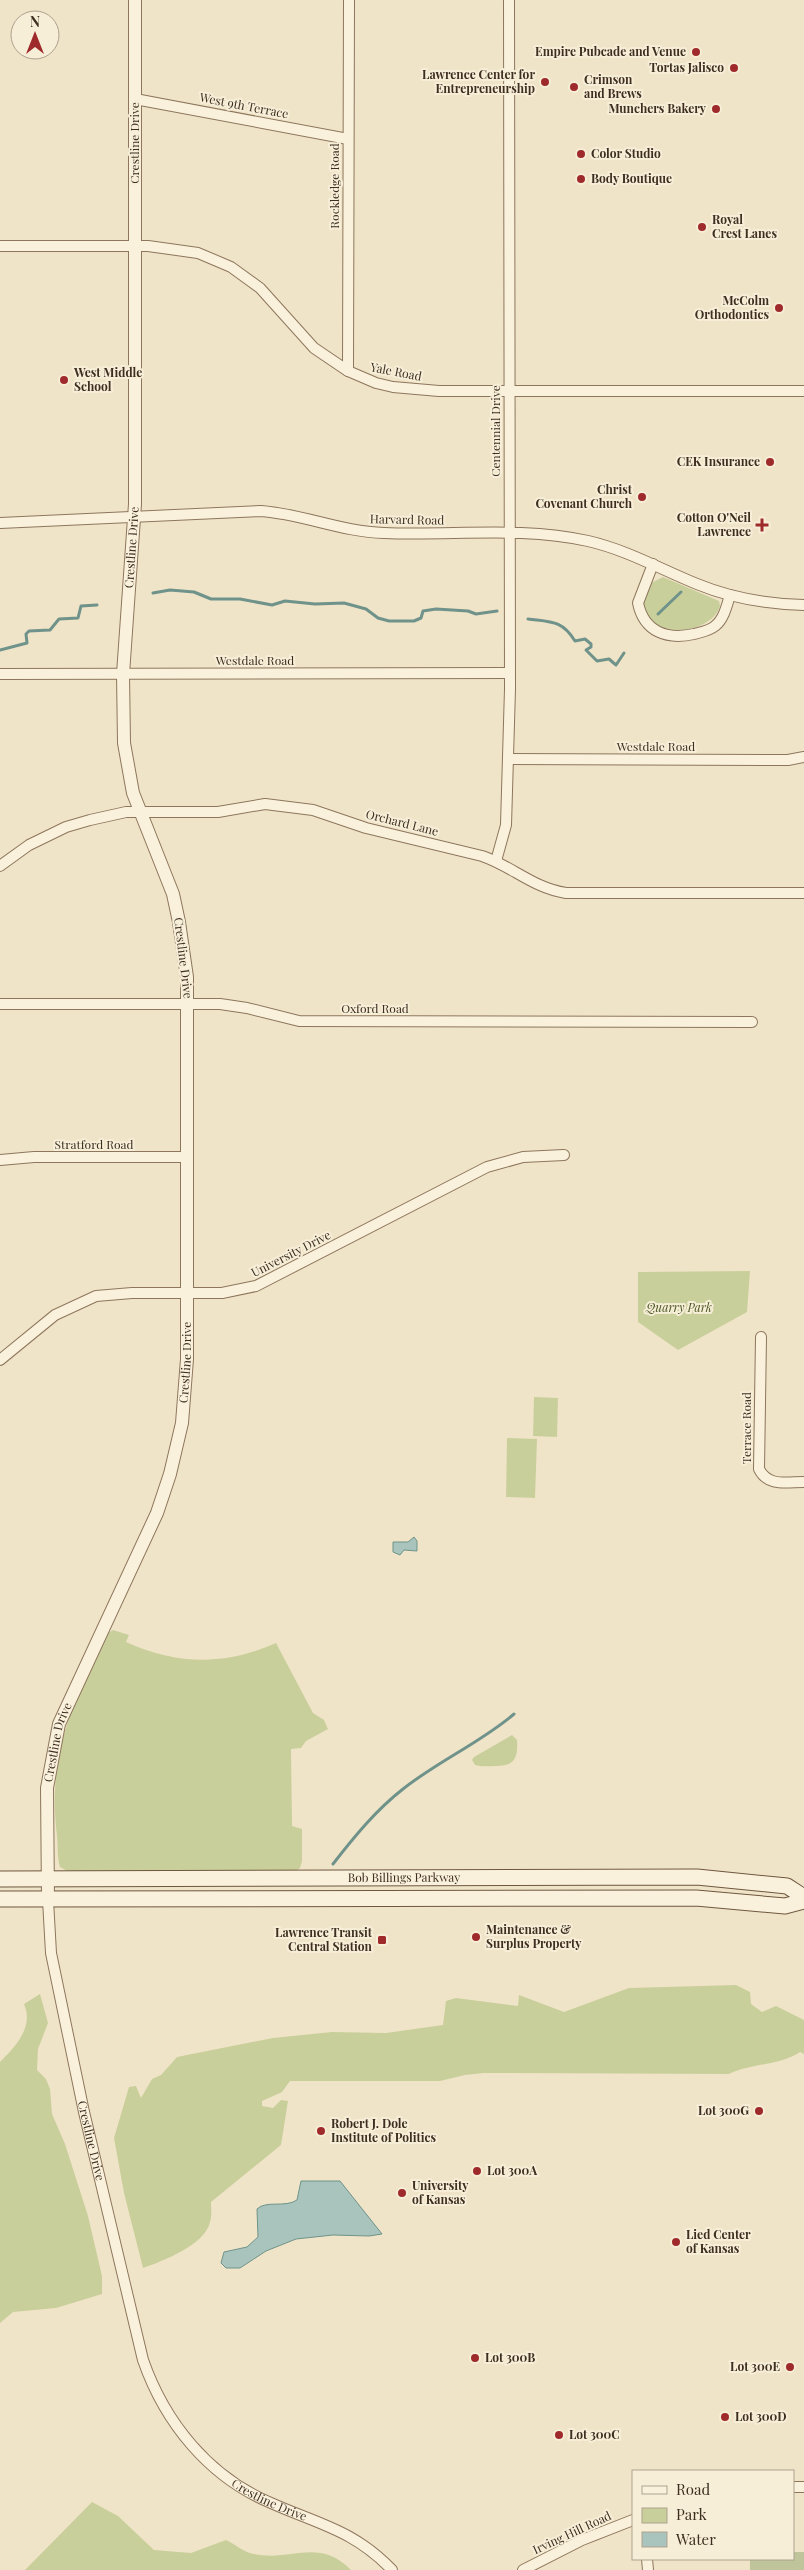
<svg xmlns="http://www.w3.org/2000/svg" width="804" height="2570" font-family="'Playfair Display',serif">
<rect width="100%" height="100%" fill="#f0e4c8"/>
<g fill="#c9cf9b">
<path d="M663 577 719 601 720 606C710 638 641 639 644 601 644 595 649 589 651 583Z"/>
<path d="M750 1271 747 1312 678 1350 638 1322V1272Z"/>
<path d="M534 1397 558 1398 557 1437 533 1436Z"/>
<path d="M507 1438 537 1439 535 1498 506 1497Z"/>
<path d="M113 1630 129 1635 126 1642C177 1665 225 1666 276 1643L313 1713 324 1720 328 1729 306 1741 301 1748 291 1749 292 1826 302 1829V1861L300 1868 296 1871 69 1872 60 1867C57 1857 58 1846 57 1836 47 1751 72 1707 108 1633Z"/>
<path d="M512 1735 517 1740C518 1758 515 1766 496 1766 489 1766 482 1767 475 1765L472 1760 474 1757Z"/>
<path d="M736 1985 750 1992 751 2004 762 2012 776 2006 804 2020V2054L800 2052C779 2066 752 2063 729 2074L484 2073 465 2075 440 2081H290L282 2092 262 2101V2106L273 2108 281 2100 288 2101 281 2145 211 2202C211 2208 212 2216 210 2222 205 2245 163 2261 143 2268L124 2193 114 2138 129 2087 136 2086 141 2098 152 2079 161 2075 177 2057 273 2038 332 2032 386 2033 443 2025 446 2001 456 1998 518 2006 519 1995 564 2012 629 1988Z"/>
<path d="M40 1994 48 2023 38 2049 37 2070 46 2079 50 2089 52 2114 65 2144 88 2216 102 2276V2294L56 2308 13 2312 0 2323V2062C16 2046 34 2027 24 2004Z"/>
<path d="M92 2502 118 2516 154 2550 191 2553 226 2540C235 2544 245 2553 254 2554 292 2562 318 2537 351 2570H25Z"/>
</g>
<path fill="#bfc49a" d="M793 2552H804V2570H750V2559H793Z"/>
<g fill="#a9c4bc" stroke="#6f938a">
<path d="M414 1537 417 1541V1551L404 1550 400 1555 393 1552V1542H408Z"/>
<path d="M301 2181H340L382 2234 369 2236 333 2235 296 2239 266 2251 240 2268H226L221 2263 224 2252 247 2247 258 2237 257 2209C266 2200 285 2208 297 2200Z"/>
</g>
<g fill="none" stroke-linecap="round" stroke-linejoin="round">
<g stroke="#6f938a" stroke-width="3">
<path d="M153 593 170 590 194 592 211 599H240L272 605 285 601 315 604 344 603 366 609 378 618 389 621H414L421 618 423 611 436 609 468 611 476 614 497 611"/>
<path d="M658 614 681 592"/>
<path d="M528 619C551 622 562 620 575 641L585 639 591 644V647L586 650 597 661 609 659 616 665 624 653"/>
<path d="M0 650 27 643 26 634 29 631 50 630 59 619 78 618 81 606 97 605"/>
<path d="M333 1864C354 1837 376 1810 403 1789 438 1761 480 1743 514 1714"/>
</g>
<g stroke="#8d765c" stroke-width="12">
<g id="minor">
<path d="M135 99 348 139"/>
<path d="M0 246H148L198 253 231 267 260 288 314 348 348 371 376 383 393 387 439 391H804"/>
<path d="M348 371 349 0"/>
<path d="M0 523 261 511C303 514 342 532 384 533 452 536 521 526 588 541 627 550 660 569 697 584 731 598 767 604 804 605"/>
<path d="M653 564 638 603C644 632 667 640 694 634 701 632 709 631 715 626 724 619 727 605 730 595"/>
<path d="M0 674 509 673"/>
<path d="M508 759 788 760 804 757"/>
<path d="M496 861 506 825 510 689 509 0"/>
<path d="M0 866 29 845 66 827 90 820 126 812H218L265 804 313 810 366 828 482 856C512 866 533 888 566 893H804"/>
<path d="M0 1004H220L247 1008 299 1021 752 1022"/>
<path d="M0 1160 34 1157H188"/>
<path d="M761 1337 759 1469C768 1487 786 1482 804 1482"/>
<path d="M0 1360 55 1315 96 1296 132 1293H222L256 1286 487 1167 523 1157 564 1155"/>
<path id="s1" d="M48 1900 51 1953 84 2112 143 2360C165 2423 209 2477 271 2503 318 2524 354 2530 392 2570"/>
<path d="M793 2487H804"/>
<path d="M647 2559 648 2570"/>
<path d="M523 2570 582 2540 633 2520"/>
</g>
</g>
<g stroke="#8d765c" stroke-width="14">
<g id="tertiary">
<path id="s2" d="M48 1900 47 1788 59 1724 157 1513 170 1474 182 1423 187 1359V977L179 922 173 894 133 793 124 743 123 674 135 504V0"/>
</g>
</g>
<g stroke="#6f573f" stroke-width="17">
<g id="secondary">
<path id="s3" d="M0 1879 697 1877 787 1886 804 1897"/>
<path d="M0 1899 696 1898 785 1906 804 1901"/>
</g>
</g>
<use href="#minor" stroke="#faf1dc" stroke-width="10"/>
<use href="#tertiary" stroke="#faf1dc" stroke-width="12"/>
<use href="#secondary" stroke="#faf1dc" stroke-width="15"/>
</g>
<g fill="#9e2a2b" stroke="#f7eed8" stroke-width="2">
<circle cx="696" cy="52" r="5"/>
<circle cx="734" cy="68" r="5"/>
<circle cx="545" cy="82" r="5"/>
<circle cx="574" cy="87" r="5"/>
<circle cx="716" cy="109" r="5"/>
<circle cx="581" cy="154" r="5"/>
<circle cx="581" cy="179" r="5"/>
<circle cx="702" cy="227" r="5"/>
<circle cx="779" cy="308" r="5"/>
<circle cx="64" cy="380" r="5"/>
<circle cx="770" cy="462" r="5"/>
<circle cx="642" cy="497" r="5"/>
<path d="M759.5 517.5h5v5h5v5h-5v5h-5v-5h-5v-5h5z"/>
<circle cx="476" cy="1937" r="5"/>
<rect x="377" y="1935" width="10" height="10" rx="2.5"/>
<circle cx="759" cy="2111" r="5"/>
<circle cx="321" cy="2131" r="5"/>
<circle cx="477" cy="2171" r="5"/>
<circle cx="402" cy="2193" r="5"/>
<circle cx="676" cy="2242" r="5"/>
<circle cx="475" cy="2358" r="5"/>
<circle cx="790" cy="2367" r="5"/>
<circle cx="725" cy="2417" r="5"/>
<circle cx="559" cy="2435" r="5"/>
</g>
<g text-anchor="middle" stroke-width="4" stroke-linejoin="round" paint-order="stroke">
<g font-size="12" font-weight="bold" fill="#3d2e20" stroke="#f7eed8" text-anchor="start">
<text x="686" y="56" text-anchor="end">Empire Pubcade and Venue</text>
<text x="724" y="72" text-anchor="end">Tortas Jalisco</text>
<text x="535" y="79" text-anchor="end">Lawrence Center for<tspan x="535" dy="14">Entrepreneurship</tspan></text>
<text x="584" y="84">Crimson<tspan x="584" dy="14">and Brews</tspan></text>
<text x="706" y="113" text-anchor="end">Munchers Bakery</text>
<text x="591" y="158">Color Studio</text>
<text x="591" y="183">Body Boutique</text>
<text x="712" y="224">Royal<tspan x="712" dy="14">Crest Lanes</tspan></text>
<text x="769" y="305" text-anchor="end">McColm<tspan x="769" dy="14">Orthodontics</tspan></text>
<text x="74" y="377">West Middle<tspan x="74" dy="14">School</tspan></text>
<text x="760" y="466" text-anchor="end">CEK Insurance</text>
<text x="632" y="494" text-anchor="end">Christ<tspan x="632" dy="14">Covenant Church</tspan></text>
<text x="751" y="522" text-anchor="end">Cotton O'Neil<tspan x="751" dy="14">Lawrence</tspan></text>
<text x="486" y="1934">Maintenance &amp;<tspan x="486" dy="14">Surplus Property</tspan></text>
<text x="372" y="1937" text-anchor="end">Lawrence Transit<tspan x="372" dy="14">Central Station</tspan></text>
<text x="749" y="2115" text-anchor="end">Lot 300G</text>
<text x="331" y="2128">Robert J. Dole<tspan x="331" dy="14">Institute of Politics</tspan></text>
<text x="487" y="2175">Lot 300A</text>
<text x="412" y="2190">University<tspan x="412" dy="14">of Kansas</tspan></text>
<text x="686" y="2239">Lied Center<tspan x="686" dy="14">of Kansas</tspan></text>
<text x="485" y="2362">Lot 300B</text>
<text x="780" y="2371" text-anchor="end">Lot 300E</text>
<text x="735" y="2421">Lot 300D</text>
<text x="569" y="2439">Lot 300C</text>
</g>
<g font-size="12" fill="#3d2e20" stroke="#f7eed8">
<text transform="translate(244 106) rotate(11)" y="4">West 9th Terrace</text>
<text transform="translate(135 143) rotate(-90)" y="4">Crestline Drive</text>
<text transform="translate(335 186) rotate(-90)" y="4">Rockledge Road</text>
<text transform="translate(396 372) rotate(11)" y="4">Yale Road</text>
<text transform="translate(496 431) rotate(-90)" y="4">Centennial Drive</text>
<text transform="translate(407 520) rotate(1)" y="4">Harvard Road</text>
<text dy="4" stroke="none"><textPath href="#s2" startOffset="1389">Crestline Drive</textPath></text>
<text x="255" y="665">Westdale Road</text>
<text x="656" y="751">Westdale Road</text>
<text transform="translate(402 823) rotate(14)" y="4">Orchard Lane</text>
<text transform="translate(183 958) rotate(83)" y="4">Crestline Drive</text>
<text x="375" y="1013">Oxford Road</text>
<text x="94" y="1149">Stratford Road</text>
<text transform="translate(291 1254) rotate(-27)" y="4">University Drive</text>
<text dy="4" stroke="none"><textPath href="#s2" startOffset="564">Crestline Drive</textPath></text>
<text transform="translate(747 1428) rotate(-90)" y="4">Terrace Road</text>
<text dy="4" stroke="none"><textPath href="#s2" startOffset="159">Crestline Drive</textPath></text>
<text dy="4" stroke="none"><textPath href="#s3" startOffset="404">Bob Billings Parkway</textPath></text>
<text dy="4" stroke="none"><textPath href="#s1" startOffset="245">Crestline Drive</textPath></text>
<text dy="4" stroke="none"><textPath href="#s1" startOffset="665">Crestline Drive</textPath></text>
<text transform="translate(572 2533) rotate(-25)" y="4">Irving Hill Road</text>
</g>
<g font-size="12" font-style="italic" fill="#4d5a26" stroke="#f7eed8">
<text x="679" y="1312">Quarry Park</text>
</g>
</g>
<rect x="632" y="2470" width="162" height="90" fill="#f7eed8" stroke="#ada18e"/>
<rect x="642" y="2486" width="25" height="8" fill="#faf1dc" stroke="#ada18e"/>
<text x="676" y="2495" font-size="15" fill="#3d2e20">Road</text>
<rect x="642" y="2508" width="25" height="15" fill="#c9cf9b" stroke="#ada18e"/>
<text x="676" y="2520" font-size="15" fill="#3d2e20">Park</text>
<rect x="642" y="2532" width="25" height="15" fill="#a9c4bc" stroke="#ada18e"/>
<text x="676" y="2545" font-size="15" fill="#3d2e20">Water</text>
<g transform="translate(35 35)"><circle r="24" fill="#f7eed8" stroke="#ada18e"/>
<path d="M0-4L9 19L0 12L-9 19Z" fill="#9e2a2b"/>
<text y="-8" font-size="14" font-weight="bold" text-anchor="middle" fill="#3d2e20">N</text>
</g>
</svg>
